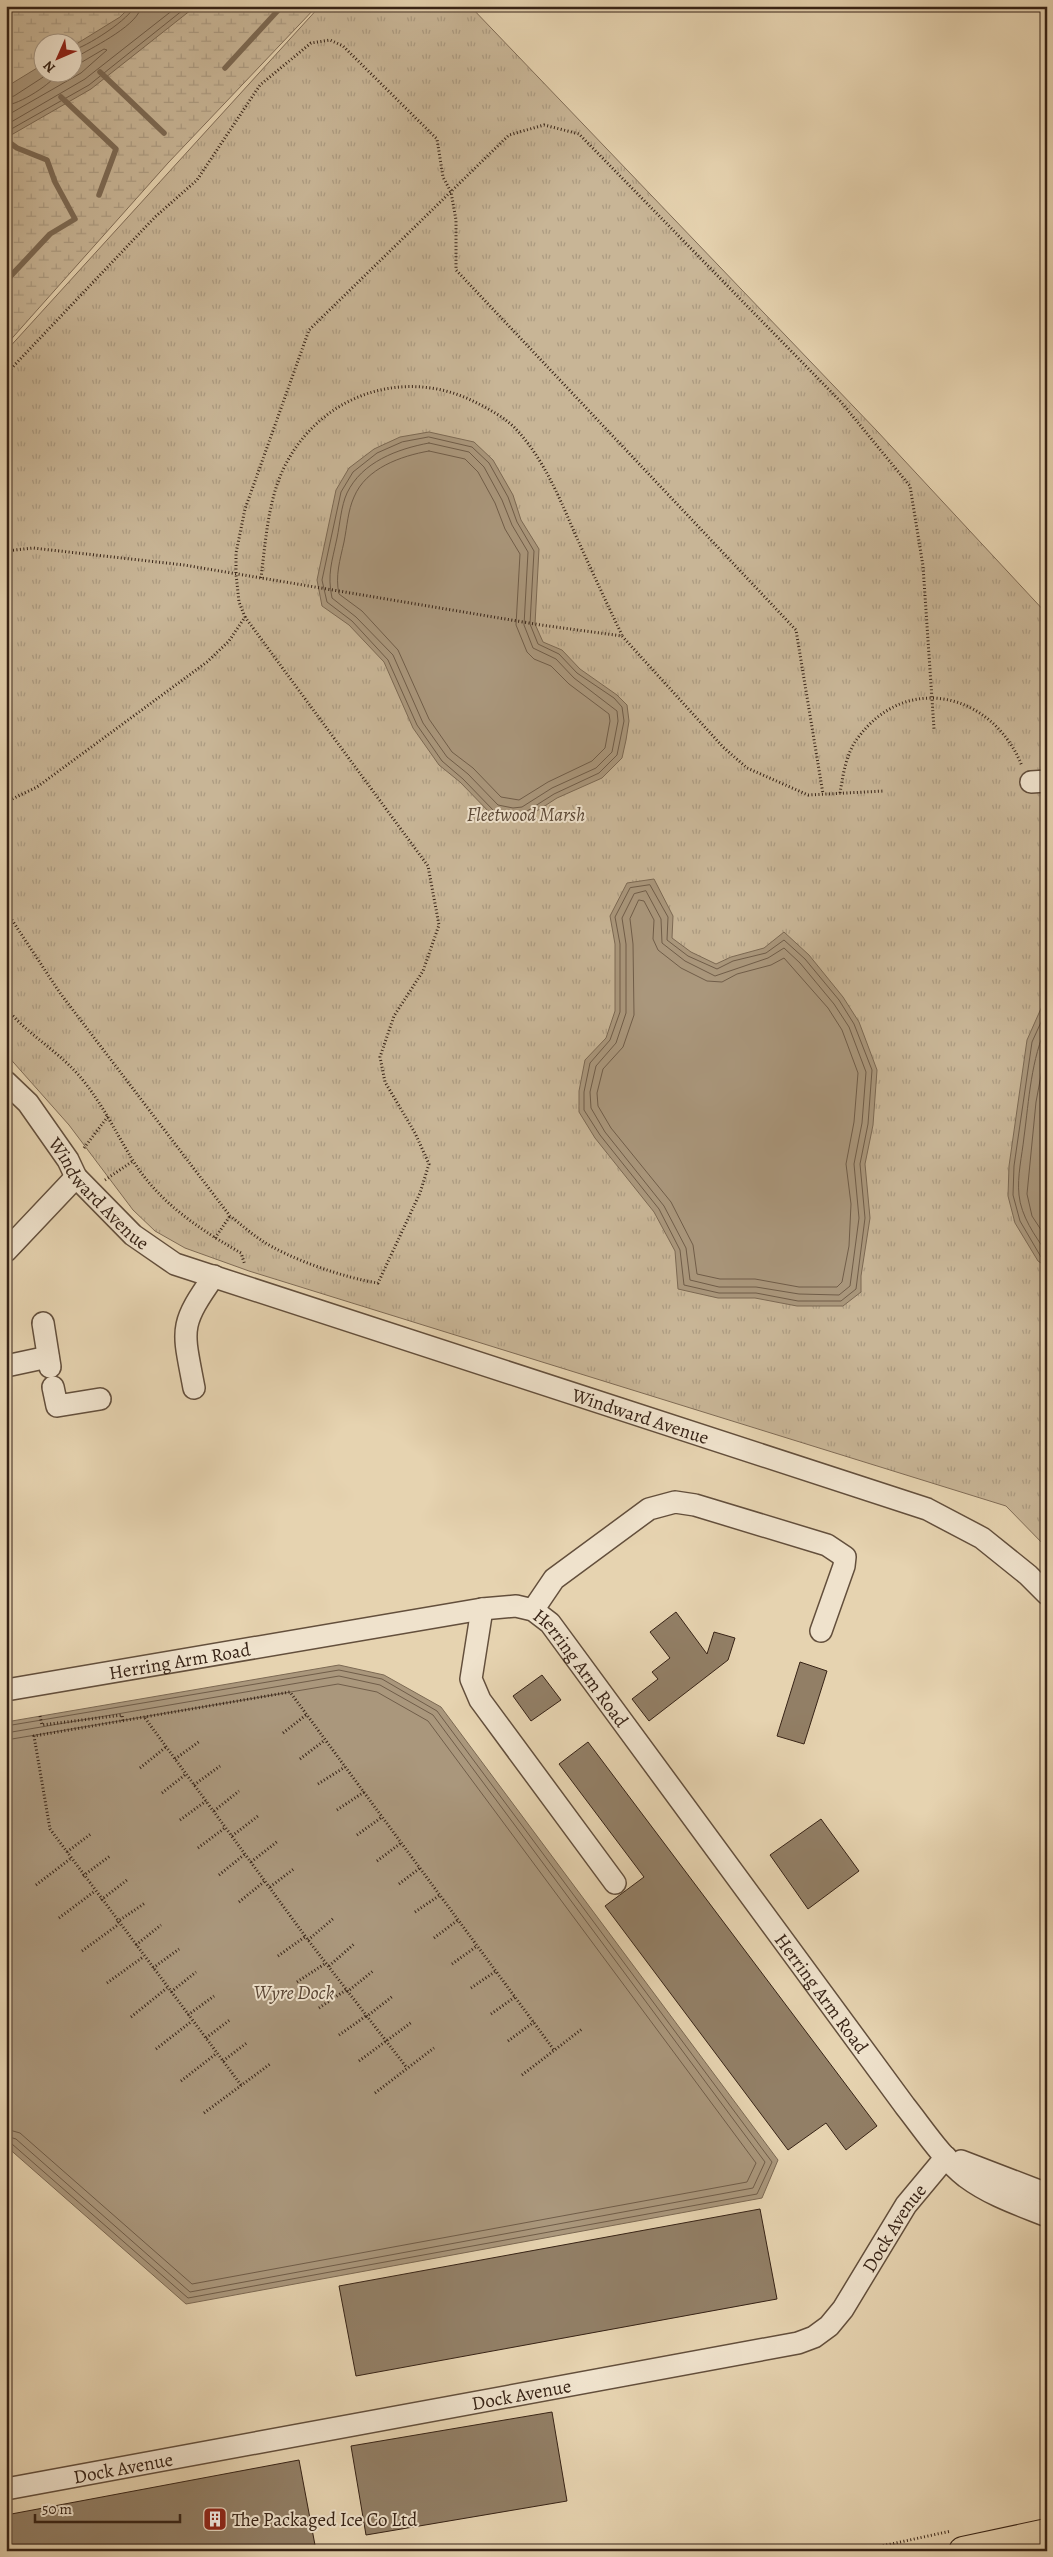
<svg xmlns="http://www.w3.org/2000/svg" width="1053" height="2557" font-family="Alegreya,serif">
<defs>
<pattern id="grass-tufts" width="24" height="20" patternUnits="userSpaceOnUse" patternTransform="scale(1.25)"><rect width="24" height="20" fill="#c8b596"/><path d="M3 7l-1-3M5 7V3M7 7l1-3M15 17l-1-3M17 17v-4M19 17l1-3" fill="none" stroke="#ac9b81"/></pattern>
<pattern id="wetland-marsh" width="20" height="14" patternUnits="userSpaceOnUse" patternTransform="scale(1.25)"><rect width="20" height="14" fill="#c8b596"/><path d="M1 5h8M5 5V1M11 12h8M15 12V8" fill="none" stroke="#ac9b81"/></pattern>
</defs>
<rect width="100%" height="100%" fill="#e6d3b0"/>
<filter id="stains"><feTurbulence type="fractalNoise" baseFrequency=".004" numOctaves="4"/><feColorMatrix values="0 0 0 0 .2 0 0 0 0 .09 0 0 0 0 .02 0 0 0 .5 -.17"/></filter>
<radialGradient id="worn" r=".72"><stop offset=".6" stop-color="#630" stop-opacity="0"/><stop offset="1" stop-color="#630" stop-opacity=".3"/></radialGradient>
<path fill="url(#grass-tufts)" stroke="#806c56" d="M320 6H470L877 431 1047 614V1548L1006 1506 249 1271 185 1248 155 1231 133 1210 69 1125 6 1054V351Z"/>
<path fill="url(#wetland-marsh)" stroke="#806c56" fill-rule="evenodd" d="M6 6H317L168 163 6 345ZM42 42H72V72H42Z"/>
<g fill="#aa977c" stroke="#7c6953">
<path d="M131 6H196L91 89 6 138V87L42 65V72H72L73 46 120 17Z"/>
<path d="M429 432 474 442 493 460 513 495 521 520 539 549 535 624 543 642 562 650 580 669 617 695 627 705 629 721 626 740 622 758 602 778 557 798 526 818 512 820 493 816 460 782 439 765 413 728 384 662 349 625 322 606 317 580 336 490 349 468 374 449 400 437Z"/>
<path d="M654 879 673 916 672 938 691 952 716 964 731 957 764 948 784 932 809 955 843 997 859 1022 877 1070 873 1125 865 1164 870 1218 861 1276V1292L843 1306H797L755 1298H718L678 1289 675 1251 654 1212 595 1138 579 1112V1091L585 1060 606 1038 615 1011V944L610 916 627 883Z"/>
<path d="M1047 1002V1267L1038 1261 1015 1223 1008 1196 1009 1166 1027 1040 1043 1004Z"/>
<path d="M339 1665 384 1675 441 1707 778 2160 762 2198 186 2304 6 2146V1722Z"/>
</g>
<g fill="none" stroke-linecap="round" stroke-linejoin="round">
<g stroke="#705d49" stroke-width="1">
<path d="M72 50C84 49 133 17 134 6"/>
<path d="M72 57 80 55C95 46 140 24 141 6"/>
<path d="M6 98 14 96 51 72"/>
<path d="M6 105C19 105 53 83 59 72"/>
<path d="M6 116 81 73 107 50 104 49 82 62 72 64"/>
<path d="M6 125 85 79 178 6"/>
<path d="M6 132 89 85 188 6"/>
<path d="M429 437 472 447 489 463 508 497 517 522 534 551 530 624 538 644 559 654 577 673 614 698 622 707 624 721 617 755 599 773 554 794 524 813 512 815 494 811 463 779 442 761 417 725 388 660 352 621 327 602 322 580 341 492 353 472 377 453 402 442Z"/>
<path d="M429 443 469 452 484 467 502 500 512 525 528 552 524 625 533 648 556 659 574 678 617 711 618 721 612 752 596 768 552 788 522 807 513 808 498 805 468 774 447 757 423 723 393 655 356 617 332 598C327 574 332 562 337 538 340 524 341 506 347 493 362 462 397 449 429 443Z"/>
<path d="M429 451 465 459 478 472 495 503 505 529 520 554 516 625 527 652 534 659 551 666 569 684 609 714 610 721 605 748 592 761 548 782 519 800 501 797 473 768 452 752 429 719 398 650 362 611 339 594C335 576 340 560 344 542 347 527 348 510 354 497 366 468 401 456 429 451Z"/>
<path d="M650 885 668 917 667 940 688 956 717 969 733 961 766 953 784 940 805 959 839 1000 854 1024 872 1070 868 1124 860 1164 865 1218 856 1289 841 1301H798L756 1293H719L684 1285 680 1250 659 1209 600 1135 584 1110V1092L590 1063 610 1040 620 1012V944L615 917 630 888Z"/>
<path d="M646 891 661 919 662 943 685 961 715 976 768 958 784 948 800 963 834 1004 849 1027 866 1072 862 1123 854 1164 859 1218 850 1286 839 1295 799 1294 756 1287H719L690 1280 686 1248 664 1206 605 1132 591 1108 590 1092 596 1066 616 1043 626 1013V944L622 918 634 894Z"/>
<path d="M639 900 644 901 654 920 653 939 658 950 681 968 707 981 722 982 737 974 771 965 784 958 828 1008 842 1030 858 1073 854 1122 846 1164 851 1204 849 1246 842 1282 837 1287H799L755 1279H720L697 1274 693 1245 671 1202 611 1128 598 1106 597 1093 603 1069 623 1047 634 1015 633 944 630 919Z"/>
<path d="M1047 1009 1032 1042 1014 1166 1013 1195 1020 1221 1041 1257 1047 1261"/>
<path d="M1047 1025C1031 1059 1029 1100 1024 1137 1022 1156 1017 1176 1019 1195 1021 1216 1035 1236 1047 1253"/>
<path d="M1047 1043 1036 1102 1027 1194 1032 1216 1047 1239"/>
<path d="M6 1726 339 1670 382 1679 437 1711 772 2162 757 2194 188 2298 12 2144 6 2142"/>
<path d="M6 1733 339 1676 380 1685 433 1715 765 2162 753 2188 190 2292 16 2139 6 2136"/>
<path d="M6 1740 338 1684 377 1692 428 1721 756 2163 747 2182 192 2284 20 2133 6 2129"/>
</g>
<g stroke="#7c6953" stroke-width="5.5">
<path d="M225 68 282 6"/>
<path d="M100 72 164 133"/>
<path d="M61 97 116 149 99 195"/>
<path d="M6 140 17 148 47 160 55 182 75 219 50 234 6 281"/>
</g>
</g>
<g fill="#927f66" stroke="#372316">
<path d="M676 1612 707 1654 714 1632 735 1638 728 1660 649 1721 632 1699 658 1679 652 1672 670 1658 650 1632Z"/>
<path d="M800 1662 827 1671 804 1744 777 1736Z"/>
<path d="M542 1675 561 1700 531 1721 513 1696Z"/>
<path d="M588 1742 877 2126 846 2150 826 2123 788 2150 605 1906 644 1877 559 1764Z"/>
<path d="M821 1819 859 1871 808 1909 770 1855Z"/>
<path d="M760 2209 777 2299 356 2376 339 2286Z"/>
<path d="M552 2412 567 2501 366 2535 351 2446Z"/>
<path d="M299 2460 315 2545 283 2551H6V2515Z"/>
</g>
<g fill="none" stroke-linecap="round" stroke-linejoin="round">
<g stroke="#634f3c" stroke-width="24">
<g id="minor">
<path d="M1031 782 1047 781"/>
<path id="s1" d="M6 1082 28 1103 68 1160 76 1177 133 1235 175 1264 927 1509 982 1538 1028 1575 1047 1594"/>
<path d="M6 1251 76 1177"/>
<path d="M43 1323 50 1367"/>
<path d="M6 1366 48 1357"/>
<path d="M53 1387 57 1406 100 1399"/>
<path d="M194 1388C183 1329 178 1327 214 1276"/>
<path d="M482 1609 471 1679 480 1700 615 1883"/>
<path d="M533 1610 554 1579 649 1509 675 1502 695 1505 827 1545 845 1557 844 1566 821 1631"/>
<path id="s2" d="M6 1690 482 1609 516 1606 533 1610 550 1623 905 2106C924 2130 942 2158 966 2177 990 2195 1020 2205 1047 2216"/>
<path d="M961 2161 1047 2194"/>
<path id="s3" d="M6 2489 798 2343 814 2337 829 2326 843 2309 906 2205 946 2157"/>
</g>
</g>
<g stroke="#372316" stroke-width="30">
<path id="highway" d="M963 2551 1047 2533"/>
</g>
<g stroke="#372316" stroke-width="3" stroke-dasharray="1 2.5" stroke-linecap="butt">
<path d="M6 374 155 217 197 180 260 85 311 43 330 40 343 46 437 139 443 177 451 192 456 220V270L796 630 823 794"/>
<path d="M6 551 33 548 184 565 541 625 622 636 723 747 747 768 808 795 884 791"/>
<path d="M261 578C266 539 268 495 288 460 326 392 408 367 477 403 490 410 504 417 515 428 544 459 559 497 576 536 591 569 606 602 622 635"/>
<path d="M840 793C843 775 846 754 857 739 906 671 993 693 1022 766"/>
<path d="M6 802 37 787 207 662 229 641 245 617 239 602 236 574V553L245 509 309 330 509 135 544 125 579 134 841 402 910 486 923 566 934 729"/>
<path d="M6 911 60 993 230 1216C241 1224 250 1233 261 1240 289 1259 345 1278 378 1283L420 1193 429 1164 415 1133 385 1082 380 1057 394 1016 423 971 439 925 428 866 245 617"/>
<path d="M6 1008C28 1035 60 1052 82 1079 103 1105 115 1131 132 1159 158 1202 199 1229 241 1253L245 1265"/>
<path d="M84 1148 109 1115"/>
<path d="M105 1180 133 1161"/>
<path d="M215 1238 230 1216"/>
<path d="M40 1716 42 1725 122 1715 123 1722"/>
<path d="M145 1718 308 1940 407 2068"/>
<path d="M283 1733 306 1715"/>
<path d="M175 1759 200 1741"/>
<path d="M300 1759 325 1740"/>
<path d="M140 1768 166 1747"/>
<path d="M318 1784 345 1767"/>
<path d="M194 1785 220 1766"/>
<path d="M162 1793 186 1774"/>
<path d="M337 1810 364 1792"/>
<path d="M214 1811 239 1791"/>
<path d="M180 1820 206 1801"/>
<path d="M357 1835 382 1817"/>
<path d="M232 1836 258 1816"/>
<path d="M198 1848 226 1827"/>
<path d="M67 1852 92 1833"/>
<path d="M377 1861 401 1843"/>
<path d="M251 1862 278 1841"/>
<path d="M219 1875 245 1854"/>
<path d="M83 1876 110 1856"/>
<path d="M399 1884 420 1868"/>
<path d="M36 1885 70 1859"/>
<path d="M270 1887 295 1868"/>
<path d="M101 1900 127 1880"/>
<path d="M239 1902 265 1881"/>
<path d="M415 1912 440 1895"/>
<path d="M59 1918 95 1891"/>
<path d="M117 1922 145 1903"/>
<path d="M434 1938 458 1920"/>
<path d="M308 1940 334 1918"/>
<path d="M136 1945 161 1925"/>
<path d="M82 1951 119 1924"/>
<path d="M278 1956 306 1936"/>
<path d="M452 1964 477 1946"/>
<path d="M329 1966 354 1944"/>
<path d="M153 1968 179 1949"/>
<path d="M297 1982 326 1963"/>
<path d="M107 1983 143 1957"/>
<path d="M471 1988 496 1971"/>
<path d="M171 1992 196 1972"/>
<path d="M347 1992 373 1971"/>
<path d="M319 2008 346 1990"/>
<path d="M491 2014 515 1997"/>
<path d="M188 2015 214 1996"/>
<path d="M131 2017 167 1988"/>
<path d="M366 2017 393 1996"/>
<path d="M339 2035 366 2016"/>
<path d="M206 2038 231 2019"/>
<path d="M508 2041 534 2022"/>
<path d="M156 2049 192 2021"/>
<path d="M223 2061 248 2042"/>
<path d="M359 2061 412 2022"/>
<path d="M522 2075 582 2029"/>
<path d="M181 2081 217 2053"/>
<path d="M241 2085 50 1829 34 1736 290 1692 554 2050"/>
<path d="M375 2093 434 2048"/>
<path d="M204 2113 270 2064"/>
<path d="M859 2551 951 2531"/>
</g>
<use href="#minor" stroke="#efe2cc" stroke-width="21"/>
<use href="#highway" stroke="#e6d3b0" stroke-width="28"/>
</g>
<defs>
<g id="building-square" transform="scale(1.25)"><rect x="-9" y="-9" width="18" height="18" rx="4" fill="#8f2418" stroke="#efe2cc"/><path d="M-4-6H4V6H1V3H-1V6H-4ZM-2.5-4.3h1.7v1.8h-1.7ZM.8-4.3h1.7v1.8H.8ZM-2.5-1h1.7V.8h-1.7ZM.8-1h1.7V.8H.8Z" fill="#fff"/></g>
</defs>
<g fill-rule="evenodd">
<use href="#building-square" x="215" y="2519"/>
</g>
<g text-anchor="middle" stroke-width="4" stroke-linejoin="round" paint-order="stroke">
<g font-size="19" font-style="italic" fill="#5b4836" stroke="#efe2cc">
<text x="526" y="821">Fleetwood Marsh</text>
</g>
<g font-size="19" fill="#372316" stroke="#efe2cc">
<text dy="7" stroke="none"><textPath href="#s1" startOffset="146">Windward Avenue</textPath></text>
<text dy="7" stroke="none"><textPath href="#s1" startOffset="741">Windward Avenue</textPath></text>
<text dy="7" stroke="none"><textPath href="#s2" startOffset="176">Herring Arm Road</textPath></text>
<text dy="7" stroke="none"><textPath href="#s2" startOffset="610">Herring Arm Road</textPath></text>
<text dy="7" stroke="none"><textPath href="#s2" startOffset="1015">Herring Arm Road</textPath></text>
<text dy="7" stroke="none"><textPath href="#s3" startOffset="959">Dock Avenue</textPath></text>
<text dy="7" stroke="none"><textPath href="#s3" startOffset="524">Dock Avenue</textPath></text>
<text dy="7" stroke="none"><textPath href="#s3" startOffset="119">Dock Avenue</textPath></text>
</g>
<g font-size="19" fill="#372316" stroke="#efe2cc" text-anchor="start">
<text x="232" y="2526">The Packaged Ice Co Ltd</text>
</g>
<g font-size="20" font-style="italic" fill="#5a4635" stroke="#efe2cc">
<text x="294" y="1999">Wyre Dock</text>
</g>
</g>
<rect width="1053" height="2557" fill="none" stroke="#e6d3b0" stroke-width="25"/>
<rect x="8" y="8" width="1038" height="2542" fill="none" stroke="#372316" stroke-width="2.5"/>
<rect x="12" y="12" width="1028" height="2532" fill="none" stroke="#372316"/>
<g transform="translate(58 58) rotate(225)"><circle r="24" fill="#efe2cc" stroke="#a59683"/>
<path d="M0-4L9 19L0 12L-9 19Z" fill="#8f2418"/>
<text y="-8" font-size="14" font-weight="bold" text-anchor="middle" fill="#372316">N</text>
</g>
<path d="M35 2514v8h145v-8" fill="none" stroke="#372316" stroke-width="2.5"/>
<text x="42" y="2514" font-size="15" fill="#372316" stroke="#efe2cc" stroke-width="4" paint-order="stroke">50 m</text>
<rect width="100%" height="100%" filter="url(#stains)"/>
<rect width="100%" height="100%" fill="url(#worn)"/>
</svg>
